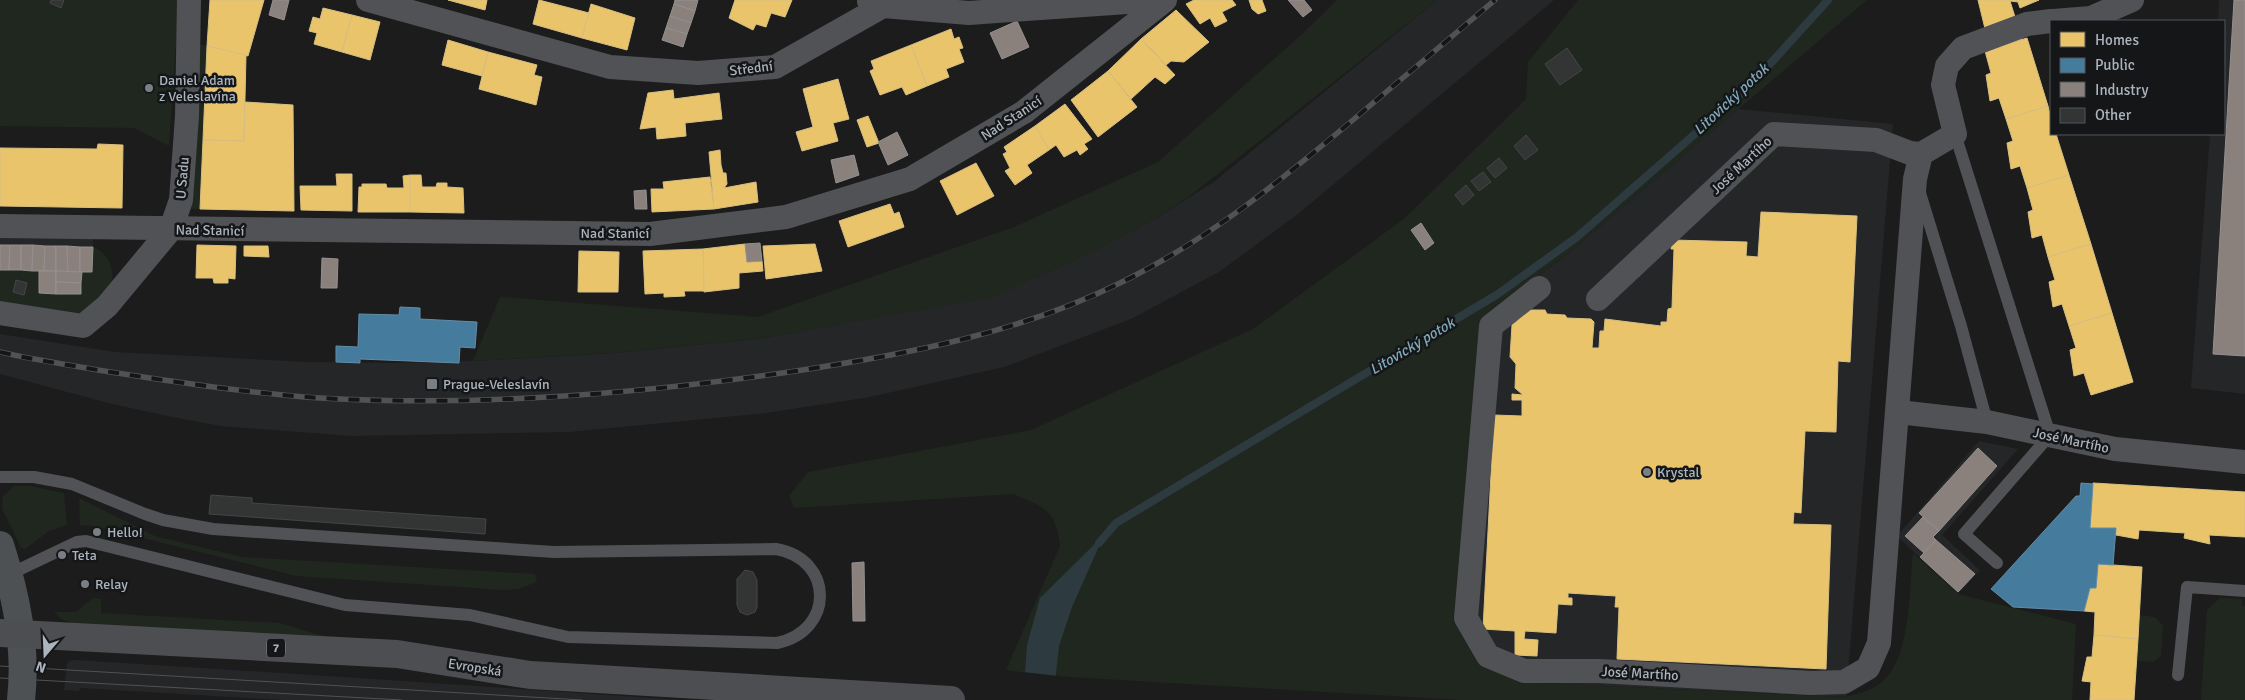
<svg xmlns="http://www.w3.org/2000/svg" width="2245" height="700" font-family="Signika,sans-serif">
<rect width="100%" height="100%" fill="#1c1c1c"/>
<g fill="#252628">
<path d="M1437 0H1554L1298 214 1219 272 1131 319 1004 367 870 397 766 413 569 432 351 436 221 426 172 417 108 403 0 374V334L115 352 307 362 394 363 473 361 613 353 756 339 867 319 1155 219 1215 181Z"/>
<path d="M2219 0H2245V394L2191 388 2210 134H2224V21H2218Z"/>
<path d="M1738 109 1893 124 1846 697 1519 682 1479 664 1453 621 1483 315 1564 257Z"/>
<path d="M0 235 93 238 92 272H82L81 294 38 293 39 273 0 272Z"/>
<path d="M1979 441 2018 449 1942 535 1980 570 1958 594 1897 536Z"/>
<path d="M76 660 328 676 682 700H283L81 688 78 691 64 690 67 664 69 661Z"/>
</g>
<g fill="#1f271f" fill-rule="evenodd">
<path d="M0 0H51L50 3 61 8 64 0H179L169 146 134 128 0 126Z"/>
<path d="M1337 0H1437L1190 196 1155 219 1089 254 990 298 756 339 613 353 473 361 500 297 758 317 1014 227 1158 162 1301 35Z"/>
<path d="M1578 0H1867L1564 257 1483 315 1453 621 1479 664 1519 682 1846 697C1861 693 1877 689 1887 677 1911 648 1909 590 1913 553L1958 594 2076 624 2072 700H1461L1070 677 1012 671 1006 670 1060 546C1056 509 1045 508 1013 494L794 508 789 496 808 472 1031 430 1253 329 1405 218 1526 99 1528 62ZM1567 49 1582 70 1560 85 1546 64ZM1526 136 1538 150 1526 160 1514 146ZM1483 172 1491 182 1479 191 1471 181ZM1466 186 1474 195 1463 205 1455 195ZM1420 224 1434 243 1425 250 1411 230Z"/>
<path d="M191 42 207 46 200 209H183Z"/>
<path d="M93 247C108 252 119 274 108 290 101 299 89 306 80 314L0 305V270L39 271 38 293 81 294 82 272H92ZM16 281 27 283 24 295 13 292Z"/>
<path d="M14 486H30L64 493 67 525 49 531 25 549 21 548 2 508 3 496Z"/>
<path d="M79 498 155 536 242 557 535 574 537 582 518 589 504 590 296 576 94 526 80 525Z"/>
<path d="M93 598 101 599V613L280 623 330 638 77 625 61 619 54 612H76Z"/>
<path d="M2220 598 2242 599V606H2245V700H2201L2207 610Z"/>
<path d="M2139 615 2155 617 2163 626 2161 656 2153 662 2137 661Z"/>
</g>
<path fill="#2d3a3f" d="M1104 535 1072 607 1059 646 1053 700H1023L1027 645 1040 598Z"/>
<path fill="#1c1c1c" d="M1023 672 1058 676 1056 700H1021Z"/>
<g fill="#e9c46a" stroke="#d7bf83">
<path d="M210 0H264L248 56 207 46Z"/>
<path d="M448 0H487L485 10Z"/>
<path d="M539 0 589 13 582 38 533 24Z"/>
<path d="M735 0H792L785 17 771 13 766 27 756 24 753 30 729 18Z"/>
<path d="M1194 0H1232L1236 5 1222 12 1227 21 1215 27 1210 18 1200 24 1186 4Z"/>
<path d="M1249 0H1262L1266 11 1258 14 1252 9Z"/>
<path d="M1978 0H2039L2020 8 2018 2 2010 1 2022 39 1990 49Z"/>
<path d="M591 4 635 18 627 50 582 38Z"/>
<path d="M323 8 352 15 342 52 314 44 317 33 309 31 313 17 320 19Z"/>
<path d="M1176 10 1209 42 1184 62 1171 61 1166 65 1141 39Z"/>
<path d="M352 15 380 22 370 60 342 52Z"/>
<path d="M951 29 954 39 959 37 963 48 959 49 964 62 946 69 949 77 927 86 911 45Z"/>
<path d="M2027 38 2048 106 2006 119 1999 98 1990 101 1986 75 1991 73 1985 51Z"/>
<path d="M1141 39 1175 75 1165 84 1155 77 1131 99 1108 71Z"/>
<path d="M448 40 488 52 482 76 442 65Z"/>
<path d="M911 45 927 86 906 95 902 87 880 95 870 71 874 69 871 61Z"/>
<path d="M207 46 246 55 244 141 203 140Z"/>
<path d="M488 52 537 65 534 75 542 77 536 105 479 89Z"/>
<path d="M1108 71 1137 107 1098 137 1071 100Z"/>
<path d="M838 79 849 119 833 123 838 141 802 151 796 132 813 127 803 89Z"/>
<path d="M673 90 674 99 719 93 722 119 685 123 686 136 657 139 656 127 640 129 648 93Z"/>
<path d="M245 102 293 105 294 211 200 209 203 140 244 141Z"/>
<path d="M1065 104 1092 139 1084 144 1088 149 1080 155 1077 150 1064 157 1056 145 1049 150 1035 126Z"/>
<path d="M2048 106 2051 118V134H2056L2069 175 2027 188 2020 166 2011 169 2007 143 2013 141 2006 119Z"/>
<path d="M868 116 879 143 867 147 857 120Z"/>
<path d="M1035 126 1049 150 1027 165 1032 173 1015 185 1005 171 1010 168 1003 154 1007 152 1004 147Z"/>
<path d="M98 144 123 145 122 208 0 206V148L97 149Z"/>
<path d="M720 150 721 165 723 173H726L727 184 724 188 756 182 758 202 714 209 709 152Z"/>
<path d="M976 163 994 196 957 215 940 181Z"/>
<path d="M336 174H352V211L301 210 300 186H337Z"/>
<path d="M410 175H421L422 187H436L437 183H447V187L463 188 464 213 410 212Z"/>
<path d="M410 175V212H358L359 187H362V184H386L387 188H404L403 176Z"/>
<path d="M2069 175 2091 244 2048 257 2042 235 2032 238 2028 212 2033 210 2027 188Z"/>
<path d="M710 177 714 209 652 212 651 189H664L663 182Z"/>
<path d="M890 204 894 214 899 212 904 227 848 247 839 221Z"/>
<path d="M1761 212 1857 216 1850 362 1838 361 1836 432 1805 431 1801 513 1794 512 1793 524 1831 525 1826 669 1617 659 1619 607H1615L1616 596 1568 593V598H1572V605L1558 604 1556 633 1525 631 1524 639 1538 640 1537 656 1515 655V631L1483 629 1494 415 1522 416V400H1512V394L1523 395 1515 388 1516 364 1510 357 1512 325 1529 310H1545L1547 314 1565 315 1567 318 1591 319 1594 322 1592 348H1599L1600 331H1604L1605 319 1661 326V322H1667L1668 309 1672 308 1674 249H1671L1672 240 1747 242 1746 256 1758 257Z"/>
<path d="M745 244 747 262 762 261 763 271 739 273V288L704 292 703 249Z"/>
<path d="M815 244 822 271 766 279 763 246Z"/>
<path d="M2091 244 2112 313 2069 326 2062 304 2053 307 2049 282 2055 280 2048 257Z"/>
<path d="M197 245 236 246 235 279 228 278V283H214L213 278H196Z"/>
<path d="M244 246H268L269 257 244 256Z"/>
<path d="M703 249 704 291H684L685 296 664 297V293L645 294 643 251Z"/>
<path d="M579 251 619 252 618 292H578Z"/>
<path d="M2112 313 2133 382 2091 395 2084 373 2074 376 2070 350 2076 348 2069 326Z"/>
<path d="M2093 483 2245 492V537L2209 535 2210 544 2184 538 2185 533 2139 530 2138 539 2116 535V528H2090Z"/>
<path d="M2098 564 2142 567 2138 639 2094 635 2095 612 2084 611 2090 588H2096Z"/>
<path d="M2094 635 2138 639 2134 700H2090L2091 682 2082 681 2087 657H2092Z"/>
</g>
<g fill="#457b9d" stroke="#648ca7">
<path d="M400 307 420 308V319L477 322 475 348 460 347 459 363 360 359V363L336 362V346L358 347 359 314 399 315Z"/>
<path d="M2081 483 2093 484 2090 528H2116L2113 565 2098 564 2096 588H2090L2084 611 2013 607 1991 589 2076 496H2080Z"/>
</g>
<g fill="#8a817c" stroke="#949090">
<path d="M273 0H289L284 20 269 15Z"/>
<path d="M675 0H698L695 11 674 4Z"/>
<path d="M1288 0H1304L1312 10 1303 17Z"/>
<path d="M2234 0H2245V356L2213 354Z"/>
<path d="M674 4 695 11 691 23 670 16Z"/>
<path d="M670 16 691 23 687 34 666 28Z"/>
<path d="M1017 21 1029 47 1002 59 990 33Z"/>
<path d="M666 28 687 34 683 47 662 40Z"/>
<path d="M897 132 908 155 888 165 878 142Z"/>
<path d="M854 155 859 175 836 183 831 160Z"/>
<path d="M646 190 647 209H635L634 191Z"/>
<path d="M1421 223 1434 243 1425 250 1411 230Z"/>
<path d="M760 243 762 261 747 262 745 244Z"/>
<path d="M0 245H10L9 270H0Z"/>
<path d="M10 245H21V270H9Z"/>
<path d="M21 245H33L32 271 21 270Z"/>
<path d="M33 245 45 246 44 271H32Z"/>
<path d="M45 246H56V271H44Z"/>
<path d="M56 246H67L68 272 56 271Z"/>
<path d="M67 246 80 247V272H68Z"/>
<path d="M80 247H93L92 272H80Z"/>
<path d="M322 258 338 259 337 288H321Z"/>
<path d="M39 271H56V294L39 293Z"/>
<path d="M56 271 82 272 81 283 56 282Z"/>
<path d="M56 282 81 283V294H56Z"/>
<path d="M1978 448 1997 466 1939 531 1919 513Z"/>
<path d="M1923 517 1939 531 1933 537 1936 540 1924 553 1905 536Z"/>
<path d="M1936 540 1975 574 1958 592 1920 557Z"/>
<path d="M864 562 865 621H853L852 563Z"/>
</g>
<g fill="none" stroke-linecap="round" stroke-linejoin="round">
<path stroke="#2d3a3f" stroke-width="8" d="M1099 543 1116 523 1498 294 1577 237 1751 85 1828 0"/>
</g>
<g fill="#333434" stroke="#444648">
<path d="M51 0H64L61 8 50 3Z"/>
<path d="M1567 48 1582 70 1560 85 1545 64Z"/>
<path d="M1526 135 1538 150 1525 160 1514 146Z"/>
<path d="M1499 158 1507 168 1495 178 1487 168Z"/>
<path d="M1483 172 1491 182 1479 191 1471 181Z"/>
<path d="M1466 185 1474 195 1463 205 1455 195Z"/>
<path d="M16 280 27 283 24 295 13 292Z"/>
<path d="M211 495 252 498V503L486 519 485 534 209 514Z"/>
<path d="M745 570 753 572 757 580V607L755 612 747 615 740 612 737 605V579Z"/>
</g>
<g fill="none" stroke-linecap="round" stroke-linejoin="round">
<g stroke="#505255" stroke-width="12">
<path d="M1955 134 2050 435 1964 534 1997 563"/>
<path d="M1920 193 1961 326 1987 422"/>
<path d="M0 477H34L72 484 145 514 163 520 213 529 554 552 776 549C834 559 835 631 777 643L568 637 470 615 345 605 86 541 77 542 10 574"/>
<path d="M2178 675 2187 587 2245 591"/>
</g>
<g stroke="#505255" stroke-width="24">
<path d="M368 0 610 67 698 73 775 67 883 6"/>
<path d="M869 1 883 6 969 13 1156 0"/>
<path d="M2053 21 2091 18 2132 0"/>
<path d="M0 226 650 234 786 217 910 179 1024 112 1165 0"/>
<path d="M1539 288 1491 326 1466 618 1488 656 1524 671H1599L1811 683 1844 682 1868 668 1879 643 1915 179 1921 154 1955 134 1943 85 1947 66 1963 48 2027 24 2051 21"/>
<path d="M1598 299 1774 134 1876 140 1910 153 1921 154"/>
<path d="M0 313 83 326 107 306 171 229 181 200 187 116 189 0"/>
<path d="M1898 412 1987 422 2115 449 2245 462"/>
</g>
<path stroke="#4e5153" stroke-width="28" d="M0 545C16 595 27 647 21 700"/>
<path stroke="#4d4e51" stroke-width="28" d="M0 633 397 654 530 675 951 700"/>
<g stroke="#505254" stroke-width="1">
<path d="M0 666 582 700"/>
<path d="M0 678 402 700"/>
</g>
<g stroke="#505254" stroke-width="5.5">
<path id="rail" d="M0 352C34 360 69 365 104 371 175 382 248 393 320 398 478 407 640 394 796 371 908 354 1020 333 1122 282 1208 240 1280 181 1353 120 1400 80 1448 40 1495 0"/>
</g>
<use href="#rail" stroke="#151618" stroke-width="4" stroke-dasharray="11" stroke-linecap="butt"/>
</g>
<g fill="#7a7f85" stroke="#151618" stroke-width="2">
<circle cx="149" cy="88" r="5"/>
<rect x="426" y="378" width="12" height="12" rx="2.5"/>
<circle cx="1647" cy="472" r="5"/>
<circle cx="97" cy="532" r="5"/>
<circle cx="62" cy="555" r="5"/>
<circle cx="85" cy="584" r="5"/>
</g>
<g text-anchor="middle" stroke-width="5" stroke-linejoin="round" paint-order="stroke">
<rect fill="#151618" stroke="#7f858c" stroke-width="1" x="267" y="638.5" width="18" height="19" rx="4"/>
<g font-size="12" font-weight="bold" fill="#acb4be">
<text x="276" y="652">7</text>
</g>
<g font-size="14" fill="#acb4be" stroke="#151618">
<text transform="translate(751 68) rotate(-7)" y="5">Střední</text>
<text transform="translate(1011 118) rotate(-33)" y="5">Nad Stanicí</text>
<text transform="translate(1741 165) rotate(-43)" y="5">José Martího</text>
<text transform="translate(182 178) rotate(-85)" y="5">U Sadu</text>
<text transform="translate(210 230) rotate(1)" y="5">Nad Stanicí</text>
<text x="615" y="238">Nad Stanicí</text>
<text transform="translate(2071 440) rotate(12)" y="5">José Martího</text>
<text transform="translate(475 667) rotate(9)" y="5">Evropská</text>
<text transform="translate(1640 673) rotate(3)" y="5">José Martího</text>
</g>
<g font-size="14" fill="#acb4be" stroke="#151618" text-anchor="start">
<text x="159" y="85">Daniel Adam<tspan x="159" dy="16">z Veleslavína</tspan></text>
<text x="443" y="389">Prague-Veleslavín</text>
<text x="1657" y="477">Krystal</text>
<text x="107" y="537">Hello!</text>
<text x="72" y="560">Teta</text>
<text x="95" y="589">Relay</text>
</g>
<g font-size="15" font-style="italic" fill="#81a9ba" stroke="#151618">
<text transform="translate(1731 99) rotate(-43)" y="5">Litovický potok</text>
<text transform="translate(1412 346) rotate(-31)" y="5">Litovický potok</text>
</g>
</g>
<rect x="2050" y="20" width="175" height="115" fill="#151618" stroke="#51555a"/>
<rect x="2060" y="32" width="25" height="15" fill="#e9c46a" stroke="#51555a"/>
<text x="2095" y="45" font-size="15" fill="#acb4be">Homes</text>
<rect x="2060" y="58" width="25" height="15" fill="#457b9d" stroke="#51555a"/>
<text x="2095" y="70" font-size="15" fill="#acb4be">Public</text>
<rect x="2060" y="82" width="25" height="15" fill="#8a817c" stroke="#51555a"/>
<text x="2095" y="95" font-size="15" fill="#acb4be">Industry</text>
<rect x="2060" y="108" width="25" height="15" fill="#333434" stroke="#51555a"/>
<text x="2095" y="120" font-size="15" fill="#acb4be">Other</text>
<g transform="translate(45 655) rotate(199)" stroke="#151618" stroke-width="4" paint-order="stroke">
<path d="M0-4L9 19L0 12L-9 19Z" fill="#acb4be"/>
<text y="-8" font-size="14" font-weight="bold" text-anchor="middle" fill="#acb4be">N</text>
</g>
</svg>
